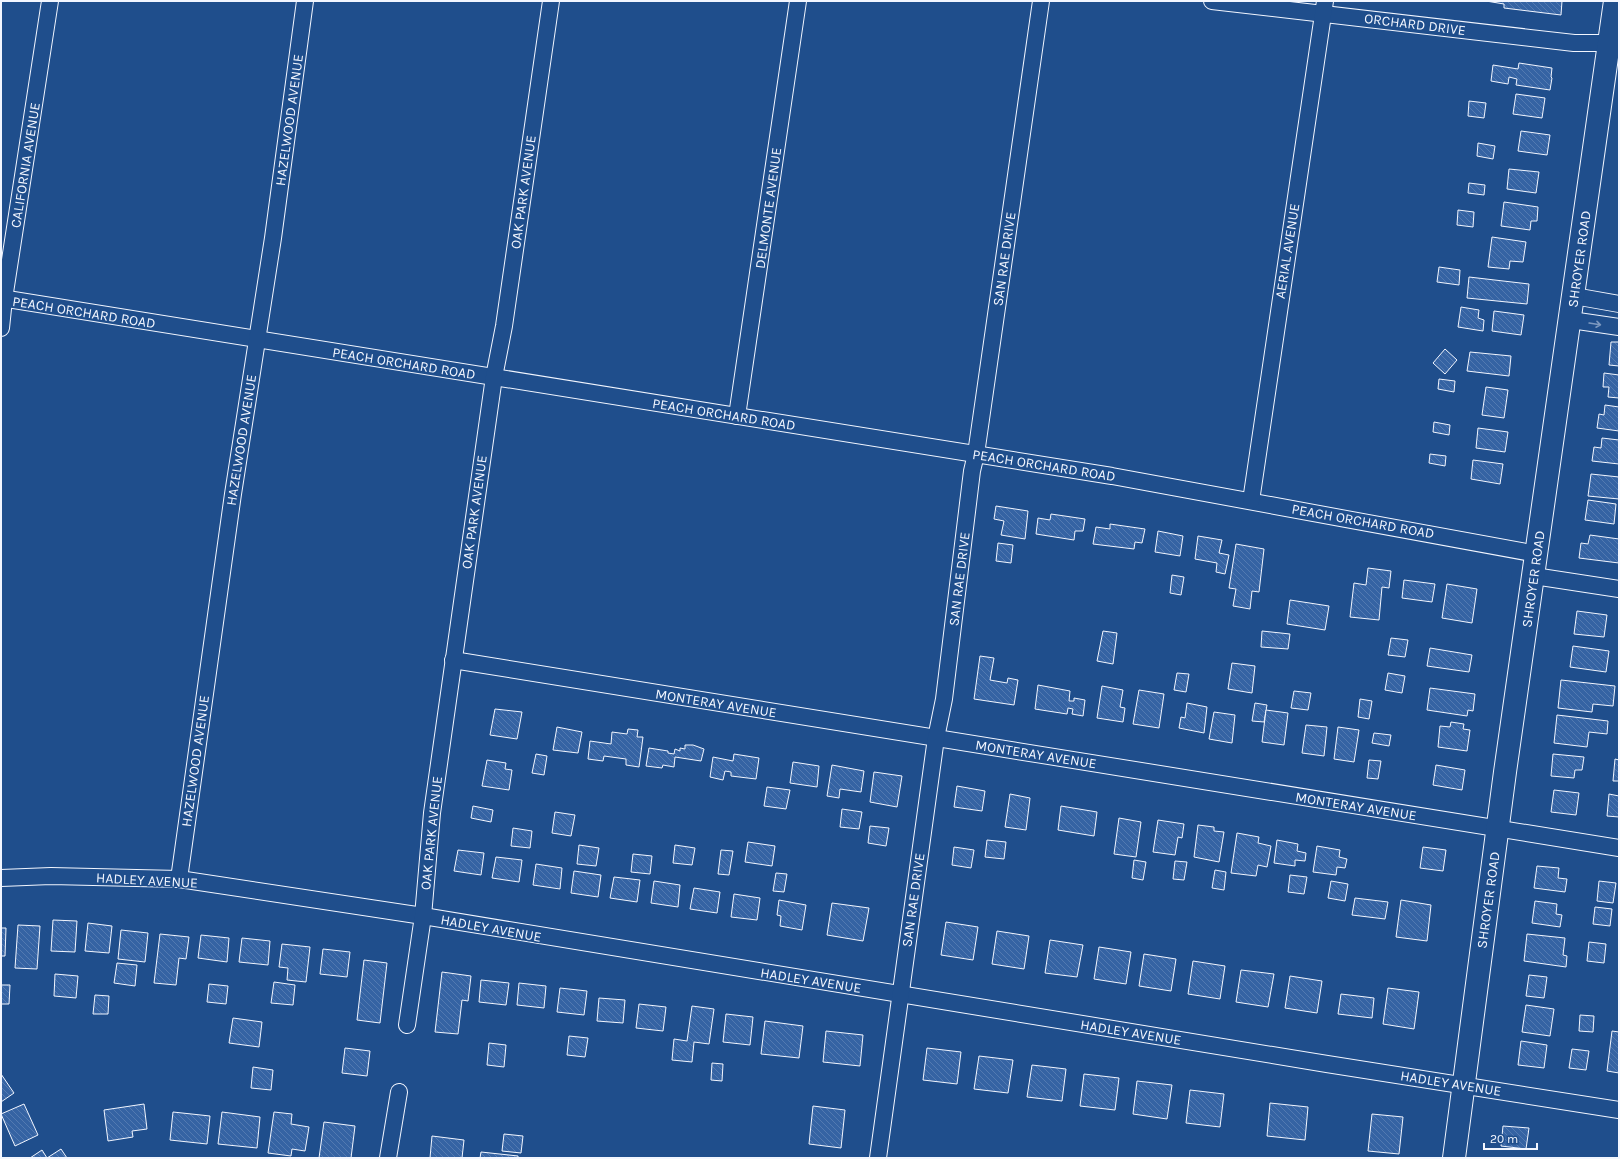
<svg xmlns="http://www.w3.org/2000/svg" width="1620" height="1159" font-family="Karla,sans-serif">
<defs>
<pattern id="building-back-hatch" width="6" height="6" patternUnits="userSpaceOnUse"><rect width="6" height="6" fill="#3563a3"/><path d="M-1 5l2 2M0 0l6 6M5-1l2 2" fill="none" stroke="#537ab1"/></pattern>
</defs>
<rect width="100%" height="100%" fill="#1f4e8c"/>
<g fill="url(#building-back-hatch)" stroke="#f2f6ff">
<path d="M1486 1H1562L1561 15 1504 8V4Z"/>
<path d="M1519 63 1552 68 1551 77 1552 78 1550 90 1516 85 1517 79 1509 77 1508 84 1491 81 1493 65 1518 69Z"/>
<path d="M1516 94 1545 98 1542 118 1513 114Z"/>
<path d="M1469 101 1486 103 1484 118 1468 116Z"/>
<path d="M1521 131 1550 135 1547 155 1518 151Z"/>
<path d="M1478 143 1495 146 1493 159 1477 156Z"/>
<path d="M1509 169 1539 172 1536 193 1507 189Z"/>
<path d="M1469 183 1485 185 1484 195 1468 193Z"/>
<path d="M1504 202 1538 207 1537 221H1531L1530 230 1501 226Z"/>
<path d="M1458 210 1474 212 1473 227 1457 225Z"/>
<path d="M1492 237 1526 242 1523 262 1510 261 1509 269 1488 267Z"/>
<path d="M1439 267 1460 270 1459 285 1437 282Z"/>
<path d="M1469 277 1529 284 1527 304 1467 298Z"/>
<path d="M1461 307 1479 310 1478 318 1484 320 1483 331 1458 327Z"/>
<path d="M1494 311 1524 315 1521 335 1492 331Z"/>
<path d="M1611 342H1619V366L1609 365Z"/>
<path d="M1445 349 1457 360 1445 374 1433 363Z"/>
<path d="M1470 352 1511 356 1509 376 1467 371Z"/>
<path d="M1604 373 1619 375V398L1608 397 1609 387H1603Z"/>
<path d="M1439 379 1455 381 1454 392 1438 389Z"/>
<path d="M1486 387 1508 390 1504 418 1482 415Z"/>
<path d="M1605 405 1619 407V431L1597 428 1599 414 1604 415Z"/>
<path d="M1434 422 1450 425 1449 435 1433 432Z"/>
<path d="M1478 428 1508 432 1505 452 1476 448Z"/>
<path d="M1602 438 1619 440V464L1592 461 1594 447 1601 448Z"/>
<path d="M1430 454 1446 456 1445 466 1429 463Z"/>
<path d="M1473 460 1503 464 1500 484 1471 479Z"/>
<path d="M1591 474 1619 477V499L1588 496Z"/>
<path d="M1588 500 1616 504 1614 524 1585 520Z"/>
<path d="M996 506 1028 511 1025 539 1001 535 1004 521 994 519Z"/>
<path d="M1051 514 1085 519 1083 531H1075L1074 540 1036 534 1038 518 1050 520Z"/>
<path d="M1110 524 1145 529 1142 543 1135 542 1134 549 1093 544 1096 527 1110 529Z"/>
<path d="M1158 531 1183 536 1180 556 1155 552Z"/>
<path d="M1590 535 1619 539V563L1579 558 1581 543 1588 544Z"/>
<path d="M1198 536 1222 540 1219 553 1229 555 1225 574 1216 572 1217 563 1195 559Z"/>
<path d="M998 543 1013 545 1011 563 996 561Z"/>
<path d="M1236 544 1264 549 1259 592 1252 591 1250 609 1233 606 1236 589 1229 588Z"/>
<path d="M1368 568 1391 571 1389 588 1382 587 1379 620 1350 617 1354 583 1366 585Z"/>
<path d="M1172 575 1184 577 1181 595 1170 593Z"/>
<path d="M1404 580 1435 584 1432 602 1402 598Z"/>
<path d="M1447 584 1477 589 1472 623 1442 618Z"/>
<path d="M1290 600 1329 606 1325 630 1287 624Z"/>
<path d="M1577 611 1607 615 1604 637 1574 634Z"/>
<path d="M1103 631 1117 633 1113 664 1097 661Z"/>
<path d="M1262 631 1290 634 1288 649 1261 647Z"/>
<path d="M1391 638 1408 640 1405 657 1388 655Z"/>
<path d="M1573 646 1609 651 1606 672 1570 667Z"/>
<path d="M1430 648 1472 655 1469 672 1427 666Z"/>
<path d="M980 656 994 658 990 680 1007 683 1008 678 1018 680 1014 705 974 699Z"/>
<path d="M1232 663 1255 666 1252 693 1228 689Z"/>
<path d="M1177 673 1189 674 1186 692 1174 690Z"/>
<path d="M1388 673 1405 676 1402 693 1385 690Z"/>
<path d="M1561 680 1615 686 1613 706 1593 704 1592 712 1558 708Z"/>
<path d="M1038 685 1070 691 1069 701H1074V698L1085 700 1083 716 1072 714 1073 709 1068 708 1067 714 1035 709Z"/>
<path d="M1102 686 1123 690 1120 707 1125 708 1123 722 1097 718Z"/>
<path d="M1430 688 1475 694 1473 711 1468 710 1467 716 1427 710Z"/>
<path d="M1139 690 1164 694 1159 728 1133 724Z"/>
<path d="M1294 691 1311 693 1308 710 1291 708Z"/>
<path d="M1360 699 1372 701 1369 719 1358 717Z"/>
<path d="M1187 703 1207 707 1204 733 1179 728 1181 717 1185 718Z"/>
<path d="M1255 703 1267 705 1264 722 1252 721Z"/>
<path d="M495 709 522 712 517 739 490 735Z"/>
<path d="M1266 710 1288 713 1284 745 1262 742Z"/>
<path d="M1214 712 1235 715 1232 743 1209 739Z"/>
<path d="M1557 715 1608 721 1607 734 1589 732 1587 747 1554 743Z"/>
<path d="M1451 722 1464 724 1463 729 1470 730 1467 751 1438 747 1440 726 1450 727Z"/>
<path d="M1306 725 1327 727 1324 756 1302 753Z"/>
<path d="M557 727 582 732 578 753 553 750Z"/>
<path d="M1338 727 1359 730 1354 762 1334 759Z"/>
<path d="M628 729 638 730 637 737H643L639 767 626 765V759L604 756 603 761 588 759 590 741 611 744 612 732 627 734Z"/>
<path d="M1374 733 1391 735 1389 746 1372 743Z"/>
<path d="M685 745H693L704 749 701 761 675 757 674 767 663 765 662 768 646 766 649 748 668 751V753L674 754 675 749 680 751V748L685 749Z"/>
<path d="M536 754 547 756 544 775 532 773Z"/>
<path d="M734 754 759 758 756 779 731 776V772L725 771 723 780 710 777 713 757 733 761Z"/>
<path d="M1553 754 1584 757 1582 770H1575L1574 778 1551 776Z"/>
<path d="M1615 759 1619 760V781H1613Z"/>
<path d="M487 760 506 763 505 769 512 770 509 790 482 786Z"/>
<path d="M1369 760 1381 761 1378 779 1367 778Z"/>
<path d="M793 762 819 766 817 787 790 783Z"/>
<path d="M832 765 864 771 861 792 840 789 839 798 827 796Z"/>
<path d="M1436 765 1465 770 1462 790 1433 785Z"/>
<path d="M874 772 902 776 897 807 870 802Z"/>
<path d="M957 786 985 791 982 811 954 807Z"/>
<path d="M767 787 790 790 786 809 764 806Z"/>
<path d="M1554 790 1579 793 1576 815 1551 812Z"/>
<path d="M1010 794 1030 798 1026 830 1005 827Z"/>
<path d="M1609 794 1619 796V817L1607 816Z"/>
<path d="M473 806 493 810 491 822 471 818Z"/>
<path d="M1061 806 1097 812 1094 836 1058 830Z"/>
<path d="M842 809 862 812 859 829 840 827Z"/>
<path d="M555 812 575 815 571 836 552 833Z"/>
<path d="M1119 818 1141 822 1136 857 1114 854Z"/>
<path d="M1158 820 1184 824 1182 838 1178 837 1175 855 1153 852Z"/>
<path d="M1198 825 1214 827V831L1224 832 1219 862 1194 857Z"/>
<path d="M870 826 889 828 886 846 868 843Z"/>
<path d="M513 828 532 831 530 848 511 846Z"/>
<path d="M1237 833 1259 837 1258 843 1271 846 1267 867 1258 865 1256 876 1231 873Z"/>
<path d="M987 840 1006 842 1004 859 985 857Z"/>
<path d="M1277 840 1298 844 1297 851 1306 853 1305 861 1295 860V866L1274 863Z"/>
<path d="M748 842 775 846 772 866 745 862Z"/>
<path d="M579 845 599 848 596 866 577 864Z"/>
<path d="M675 845 695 848 692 865 673 863Z"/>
<path d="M1317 846 1340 850 1339 857 1347 859 1345 868 1337 867 1336 875 1313 872Z"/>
<path d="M954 847 974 850 971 868 952 865Z"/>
<path d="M1423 847 1446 850 1443 871 1420 868Z"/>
<path d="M458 850 484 853 481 875 454 871Z"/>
<path d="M721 850 733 851 729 875 718 874Z"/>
<path d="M633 854 652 856 650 874 631 872Z"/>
<path d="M496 857 522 860 519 882 492 878Z"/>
<path d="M1134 860 1146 862 1143 880 1132 878Z"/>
<path d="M1175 861 1187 862 1184 880 1173 879Z"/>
<path d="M536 864 562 868 560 889 533 885Z"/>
<path d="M1537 866 1559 868 1558 878 1567 879 1565 892 1534 888Z"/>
<path d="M1215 870 1226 872 1224 890 1212 888Z"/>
<path d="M574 871 601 875 598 897 571 893Z"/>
<path d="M776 873 787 874 784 892 773 891Z"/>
<path d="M1290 875 1307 877 1304 894 1288 892Z"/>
<path d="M614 877 640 880 637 902 610 898Z"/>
<path d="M654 881 680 885 678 907 651 903Z"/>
<path d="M1331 881 1348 884 1345 901 1328 898Z"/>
<path d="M1599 881 1616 883 1613 903 1597 901Z"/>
<path d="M694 888 720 892 717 913 690 909Z"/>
<path d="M734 894 760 898 757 920 731 917Z"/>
<path d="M1355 898 1388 902 1385 919 1352 915Z"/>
<path d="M779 900 806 905 802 930 780 926 781 916 777 915Z"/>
<path d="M1401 900 1431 905 1427 941 1396 937Z"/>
<path d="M1535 901 1557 904 1556 914 1562 915 1560 927 1532 923Z"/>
<path d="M832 903 869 908 863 941 827 935Z"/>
<path d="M1595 907 1612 909 1610 926 1593 924Z"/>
<path d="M53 920 77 921 75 952 51 951Z"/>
<path d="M946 922 978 927 973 960 941 955Z"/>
<path d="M88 923 112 926 109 953 85 951Z"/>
<path d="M18 925 40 926 37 969 15 968Z"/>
<path d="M1 928H6L5 956H1Z"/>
<path d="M121 930 148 933 145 962 118 959Z"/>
<path d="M997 931 1029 936 1024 969 992 964Z"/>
<path d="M160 934 189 937 186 959 179 958 176 985 154 983Z"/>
<path d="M1527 934 1565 938 1563 955 1567 956 1566 967 1524 961Z"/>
<path d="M201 935 229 938 227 962 198 958Z"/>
<path d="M242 938 270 941 268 965 239 962Z"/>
<path d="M1050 940 1083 945 1077 977 1045 973Z"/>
<path d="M1589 942 1606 944 1604 963 1587 961Z"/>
<path d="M282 944 310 947 306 982 287 980 288 968 279 967Z"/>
<path d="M1099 947 1131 952 1126 984 1094 979Z"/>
<path d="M323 949 350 952 347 977 320 974Z"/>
<path d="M1144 954 1176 959 1171 991 1139 986Z"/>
<path d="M364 960 387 963 380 1023 357 1020Z"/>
<path d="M1193 961 1225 966 1220 999 1188 994Z"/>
<path d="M117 963 137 965 135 986 114 983Z"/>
<path d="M1241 970 1274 974 1268 1007 1236 1002Z"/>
<path d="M442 972 471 976 468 1001 462 1000 458 1034 435 1032Z"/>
<path d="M55 974 78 976 76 998 54 996Z"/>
<path d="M1529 975 1547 977 1544 998 1526 996Z"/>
<path d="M1290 976 1322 981 1317 1013 1285 1008Z"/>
<path d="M481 980 509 983 506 1005 479 1002Z"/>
<path d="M274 982 295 985 293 1005 271 1003Z"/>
<path d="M519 983 546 986 544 1008 517 1005Z"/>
<path d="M209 984 228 986 226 1004 207 1002Z"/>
<path d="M1 985H10L9 1004H1Z"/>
<path d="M560 988 587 991 584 1015 557 1012Z"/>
<path d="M1388 988 1419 992 1414 1029 1383 1024Z"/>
<path d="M1341 994 1374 998 1372 1018 1338 1014Z"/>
<path d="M95 995 109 996 108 1014H93Z"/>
<path d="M599 998 625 1000 623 1023 597 1021Z"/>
<path d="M639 1004 666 1007 663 1031 636 1028Z"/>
<path d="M1526 1005 1554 1009 1550 1036 1522 1032Z"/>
<path d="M692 1006 714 1009 709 1044 694 1042 692 1062 672 1060 674 1039 687 1041Z"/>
<path d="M726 1014 753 1017 750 1045 723 1042Z"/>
<path d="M1580 1015 1594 1016 1593 1032 1579 1031Z"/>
<path d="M233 1018 262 1022 259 1047 229 1043Z"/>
<path d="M765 1021 803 1026 799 1058 761 1054Z"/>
<path d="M826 1031 863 1035 860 1066 823 1062Z"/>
<path d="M1612 1031 1619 1032V1073L1607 1071Z"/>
<path d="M569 1036 588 1038 585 1057 567 1055Z"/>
<path d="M1521 1041 1547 1045 1544 1068 1518 1065Z"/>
<path d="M489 1043 506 1045 504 1067 487 1065Z"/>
<path d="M345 1048 370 1051 367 1076 342 1073Z"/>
<path d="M927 1048 961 1052 957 1084 923 1080Z"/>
<path d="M1572 1049 1589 1051 1586 1070 1569 1068Z"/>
<path d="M979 1056 1013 1060 1008 1093 974 1089Z"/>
<path d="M712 1063 723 1064 722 1081 711 1080Z"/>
<path d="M1032 1065 1066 1069 1062 1101 1027 1097Z"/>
<path d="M253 1067 273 1070 271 1090 251 1088Z"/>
<path d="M1 1074 14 1093 1 1102Z"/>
<path d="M1084 1074 1119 1078 1115 1110 1080 1106Z"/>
<path d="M1137 1081 1172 1085 1167 1119 1133 1114Z"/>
<path d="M1190 1090 1224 1094 1220 1127 1186 1123Z"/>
<path d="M1270 1103 1308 1107 1305 1140 1267 1136Z"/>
<path d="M24 1104 38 1135 15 1146 1 1114Z"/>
<path d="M144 1104 147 1129 132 1131 133 1137 108 1141 104 1110Z"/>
<path d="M813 1106 845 1110 841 1148 809 1144Z"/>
<path d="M173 1112 210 1116 207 1144 170 1140Z"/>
<path d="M222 1112 260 1117 257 1148 218 1144Z"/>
<path d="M274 1112 292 1114 291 1124 309 1127 305 1151 292 1149 291 1156 268 1153Z"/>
<path d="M1372 1114 1403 1117 1399 1154 1368 1151Z"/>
<path d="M324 1122 355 1126 351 1158H319Z"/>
<path d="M1503 1126 1529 1128 1526 1149 1501 1146Z"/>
<path d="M504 1134 523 1136 521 1153 502 1151Z"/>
<path d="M432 1136 464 1140 462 1158H430Z"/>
<path d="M61 1149 67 1158H30L42 1150 47 1158Z"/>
<path d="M481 1152 518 1156V1158H480Z"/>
</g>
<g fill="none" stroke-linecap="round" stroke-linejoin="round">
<g stroke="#f2f6ff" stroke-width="18">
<g id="minor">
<path d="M1212 1 1574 43H1619"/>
<path d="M1574 296 1619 304"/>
<path d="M1 298 1112 476 1537 554"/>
<path d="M1571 320 1619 327"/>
<path d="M1 328 4 299 50 1"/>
<path d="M737 416 798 1"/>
<path d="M1251 501 1325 1"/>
<path d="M1534 576 1619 589"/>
<path d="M453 660 1619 848"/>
<path d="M1 878 51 876 179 879 423 916 1327 1064 1619 1110"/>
<path d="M179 879 233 494 273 238 305 1"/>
<path d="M407 1025 423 916 432 813 494 377 504 326 551 1"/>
<path d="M388 1158 399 1092"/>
<path d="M878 1158 936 738 944 699 972 471 976 454 1041 1"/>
</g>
</g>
<g stroke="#f2f6ff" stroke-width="24">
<path id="secondary" d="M1454 1158 1505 772 1615 1"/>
</g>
<use href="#minor" stroke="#1f4e8c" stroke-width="16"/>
<use href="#secondary" stroke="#1f4e8c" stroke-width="22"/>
</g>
<defs><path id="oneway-shaft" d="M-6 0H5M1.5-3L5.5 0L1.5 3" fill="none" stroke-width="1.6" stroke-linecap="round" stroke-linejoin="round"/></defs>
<use stroke="#7e9ac0" href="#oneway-shaft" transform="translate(1595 324) rotate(9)"/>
<g text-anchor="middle" stroke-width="3" stroke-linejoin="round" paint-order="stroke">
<g font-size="14" fill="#f2f6ff" stroke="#1f4e8c">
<text transform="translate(1415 24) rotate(7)" y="5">ORCHARD DRIVE</text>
<text transform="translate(289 120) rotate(-82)" y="5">HAZELWOOD AVENUE</text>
<text transform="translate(25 165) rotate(-81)" y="5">CALIFORNIA AVENUE</text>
<text transform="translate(523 192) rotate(-82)" y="5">OAK PARK AVENUE</text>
<text transform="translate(768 208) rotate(-82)" y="5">DELMONTE AVENUE</text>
<text transform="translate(1287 251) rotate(-81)" y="5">AERIAL AVENUE</text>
<text transform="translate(1004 259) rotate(-82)" y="5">SAN RAE DRIVE</text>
<text transform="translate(1579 259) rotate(-82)" y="5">SHROYER ROAD</text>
<text transform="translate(84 312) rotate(9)" y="5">PEACH ORCHARD ROAD</text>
<text transform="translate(404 363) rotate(9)" y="5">PEACH ORCHARD ROAD</text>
<text transform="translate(724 414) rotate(9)" y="5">PEACH ORCHARD ROAD</text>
<text transform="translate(241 440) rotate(-81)" y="5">HAZELWOOD AVENUE</text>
<text transform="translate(1044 465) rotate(9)" y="5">PEACH ORCHARD ROAD</text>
<text transform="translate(474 512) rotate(-82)" y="5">OAK PARK AVENUE</text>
<text transform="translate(1363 521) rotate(10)" y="5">PEACH ORCHARD ROAD</text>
<text transform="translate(959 579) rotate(-83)" y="5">SAN RAE DRIVE</text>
<text transform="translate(1533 579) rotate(-82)" y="5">SHROYER ROAD</text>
<text transform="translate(716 703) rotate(9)" y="5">MONTERAY AVENUE</text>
<text transform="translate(1036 754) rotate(9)" y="5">MONTERAY AVENUE</text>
<text transform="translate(195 761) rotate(-82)" y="5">HAZELWOOD AVENUE</text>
<text transform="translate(1356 806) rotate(9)" y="5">MONTERAY AVENUE</text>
<text transform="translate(431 833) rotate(-84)" y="5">OAK PARK AVENUE</text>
<text transform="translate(147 880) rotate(3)" y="5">HADLEY AVENUE</text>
<text transform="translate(913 900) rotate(-82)" y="5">SAN RAE DRIVE</text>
<text transform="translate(1488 900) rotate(-82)" y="5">SHROYER ROAD</text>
<text transform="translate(491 928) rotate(10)" y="5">HADLEY AVENUE</text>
<text transform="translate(811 980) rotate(9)" y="5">HADLEY AVENUE</text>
<text transform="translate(1131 1032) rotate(9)" y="5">HADLEY AVENUE</text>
<text transform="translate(1451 1083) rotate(9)" y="5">HADLEY AVENUE</text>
</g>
</g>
<rect width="1620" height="1159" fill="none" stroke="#f2f6ff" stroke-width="4"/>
<path d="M1484 1143v6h53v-6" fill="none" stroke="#f2f6ff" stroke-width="2"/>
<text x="1490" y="1143" font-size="12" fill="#f2f6ff" stroke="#1f4e8c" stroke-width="3" paint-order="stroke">20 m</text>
</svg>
